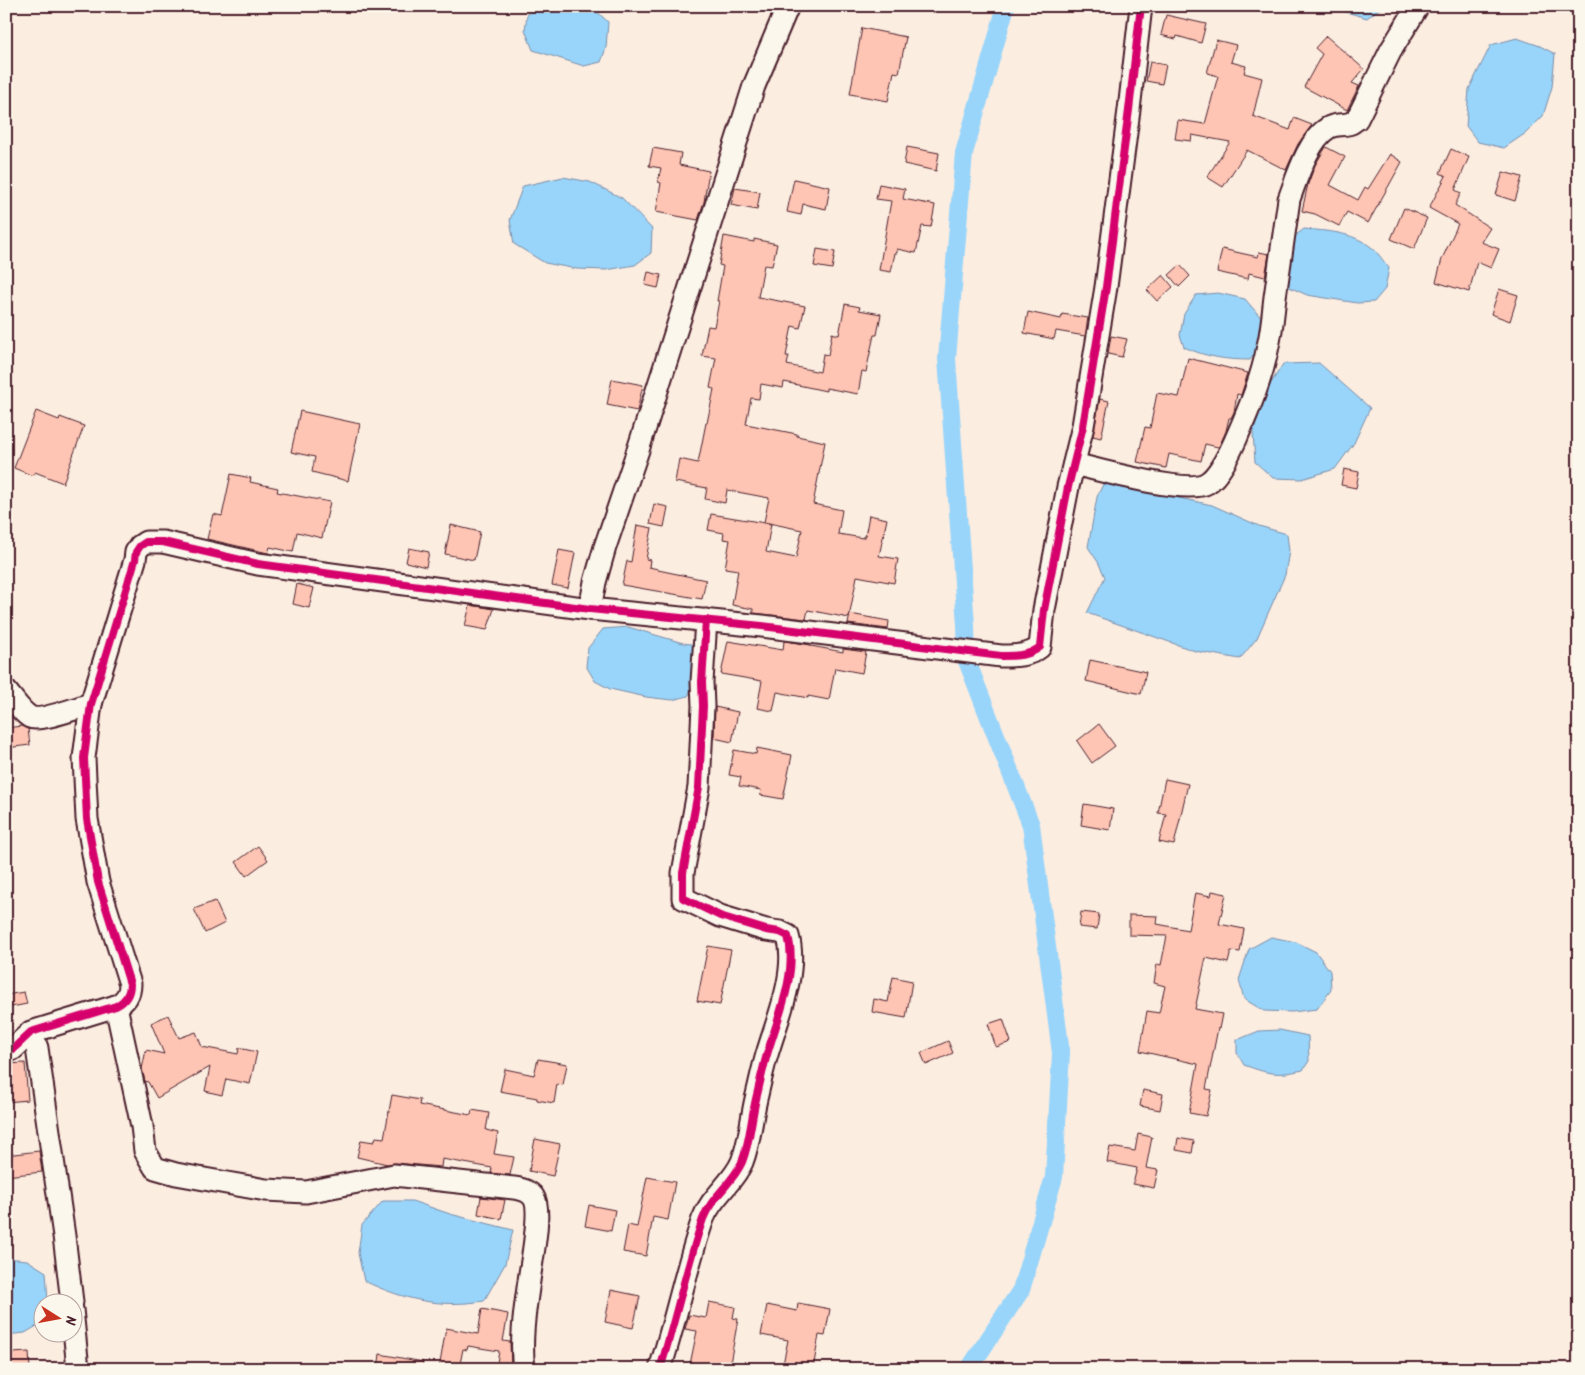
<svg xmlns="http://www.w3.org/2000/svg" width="1585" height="1375" font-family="Kalam,sans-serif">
<rect width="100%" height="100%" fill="#fcede1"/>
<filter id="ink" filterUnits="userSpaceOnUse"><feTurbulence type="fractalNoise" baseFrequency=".02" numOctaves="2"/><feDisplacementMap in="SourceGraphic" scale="10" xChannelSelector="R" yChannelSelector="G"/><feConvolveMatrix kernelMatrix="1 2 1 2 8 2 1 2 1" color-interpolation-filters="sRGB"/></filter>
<g filter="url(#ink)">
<g fill="#99d5fa" stroke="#798ca7">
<path d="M538 6H591L608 22 606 48 601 62 584 66 533 50 525 30 527 15Z"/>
<path d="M1334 6H1383L1367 18 1339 10Z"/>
<path d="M1517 38 1540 46 1555 54 1552 87 1543 116 1526 133 1504 148 1478 142 1466 126 1469 89 1491 45Z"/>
<path d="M563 177 590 182 622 198 652 229 651 253 635 265 606 270 577 269 545 263 514 244 510 220 523 186Z"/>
<path d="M1304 229C1327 231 1352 232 1371 247 1378 252 1383 261 1389 268L1385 289 1374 302 1357 303 1307 295 1287 286 1292 238Z"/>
<path d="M1218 293 1245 299 1262 319 1256 352 1250 360C1226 360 1206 357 1184 347L1180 335 1184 314 1196 295Z"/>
<path d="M1319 363 1370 408 1354 443 1335 469 1302 479 1273 478 1255 462 1253 432 1266 391 1283 364Z"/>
<path d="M1104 482 1212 505 1259 526 1287 534 1289 551 1285 575 1257 638 1240 659 1195 651 1087 613 1105 577 1098 562 1088 547 1097 497Z"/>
<path d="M628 627 683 643 698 645 696 681 688 696 672 700 646 697 610 689 595 681 586 666 588 648 603 629Z"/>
<path d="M1271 937 1296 942 1316 952 1330 971 1331 990 1317 1009 1292 1012 1264 1011 1244 999 1239 980 1249 949Z"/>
<path d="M1280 1030 1308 1036 1309 1061 1303 1070C1276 1076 1269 1074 1244 1065L1237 1053V1040L1259 1031Z"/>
<path d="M383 1201H412L450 1214 513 1230 505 1264 484 1301C439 1308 405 1300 364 1281L358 1253 362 1225Z"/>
<path d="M6 1258 27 1260 46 1272 48 1301 42 1302V1323L25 1333 6 1335Z"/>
</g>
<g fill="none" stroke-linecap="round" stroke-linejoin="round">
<path stroke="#99d5fa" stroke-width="18" d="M969 1369 1021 1290 1054 1177 1061 1053 1031 825 967 661 966 625 947 359 964 153 1006 6"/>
</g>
<g fill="#fec5b4" stroke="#4a1f2b">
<path d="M1166 15 1206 24 1201 43 1177 36 1176 39 1161 35Z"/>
<path d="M862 28 906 37 899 73 894 72 888 101 850 94Z"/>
<path d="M1326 36 1364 69 1352 83 1359 86 1347 110 1304 87 1322 54 1315 48Z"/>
<path d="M1216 40 1236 45 1231 62 1246 66 1244 73 1262 78 1253 116 1290 130 1294 118 1312 125 1298 144 1286 170 1247 150 1223 187 1207 177 1230 142 1192 135 1191 141 1175 139 1178 120 1205 124 1218 76 1207 73Z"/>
<path d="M1150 62 1166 65 1162 84 1146 81Z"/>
<path d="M907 147 939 153 936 171 904 164Z"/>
<path d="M1326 147 1345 157 1330 185 1358 200 1365 187 1368 189 1390 154 1402 162 1368 223 1347 212 1339 226 1315 214 1302 211 1308 184 1315 165Z"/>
<path d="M653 148 681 153 679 165 709 171 704 202 698 220 656 212 661 183 658 182 661 168 649 166Z"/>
<path d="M1451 149 1469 157 1455 190 1461 193 1455 205 1490 228 1481 242 1499 249 1491 268 1477 262 1469 292 1436 282 1442 259 1458 224 1429 208 1446 176 1440 173Z"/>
<path d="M1503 172 1522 177 1515 201 1496 195Z"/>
<path d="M794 179 830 187 826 209 803 204 801 215 787 212Z"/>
<path d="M879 184 905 189 903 199 935 205 931 227 922 226 916 253 897 249V253H895L891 272 879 270 891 201 876 199Z"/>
<path d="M735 188 760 192 757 210 731 205Z"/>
<path d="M1404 208 1427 218 1414 249 1391 239Z"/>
<path d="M724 236 754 242V239L777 244 772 266 764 265 758 297 805 306 800 328 792 326 786 356H789L787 365 820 372 823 354 828 355 832 333 839 335 845 304 860 307 859 310 881 314 877 335H874L866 372 862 371 858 394 826 388V391L784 382 783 388 761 384 759 399 751 398 746 424 797 434V436L825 442 813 504 842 510 838 534 863 538V536L865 537 869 515 887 519 879 556 898 559 894 583 857 576 849 618 808 610 806 619 753 613V609L732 605 738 570 725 568 730 540 723 539 724 533 708 530 711 514 771 524 766 552 796 558 802 530 764 522 769 498 727 490 725 503 705 499 707 488 675 482 679 459 698 463 706 423H707L714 389 710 388 716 358 702 356 708 326 714 327 719 301H717L723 266 719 265Z"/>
<path d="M817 249 835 252 832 269 814 266Z"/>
<path d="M1222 249 1258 257 1259 252 1269 254 1265 277 1249 273 1248 279 1217 272Z"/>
<path d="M1180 265 1190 276 1179 287 1169 275Z"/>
<path d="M648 272 661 275 658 288 645 285Z"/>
<path d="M1163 275 1173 287 1157 301 1147 290Z"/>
<path d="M1499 289 1518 295 1510 321 1491 314Z"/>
<path d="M1028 312 1061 319 1062 314 1088 318 1085 336 1056 331 1054 339 1024 333Z"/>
<path d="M1111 336 1127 339 1122 357 1108 354Z"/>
<path d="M1188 358 1248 373 1241 395 1237 394 1234 412 1231 418H1229L1226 431 1220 445 1218 447 1205 444 1201 461 1169 454 1166 468 1137 462 1145 427 1150 428 1157 393 1179 397Z"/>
<path d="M612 379 643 385 637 411 607 405Z"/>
<path d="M1100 399 1109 401 1101 438 1093 436Z"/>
<path d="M36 411 59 420 60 417 84 426 63 483 35 472 33 476 14 468Z"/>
<path d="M300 411 360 424 348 481 312 472 315 457 291 452Z"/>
<path d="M1344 469 1359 472 1356 488 1341 485Z"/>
<path d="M231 474 251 478 250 482 278 488 277 492 330 502 322 538 297 532 293 552 270 547 268 553 207 539 213 514 222 516Z"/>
<path d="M654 504 668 507 664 527 650 524Z"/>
<path d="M451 525 480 532 474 560 445 554Z"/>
<path d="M637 525 652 528 646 559 650 560 649 567 658 569V570L706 580 702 599 622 585 627 561 631 562Z"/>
<path d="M409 548 429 552 426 567 406 562Z"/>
<path d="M559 550 575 553 568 588 552 585Z"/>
<path d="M297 584 314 588 309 608 293 604Z"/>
<path d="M470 605 494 609 487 630 465 626Z"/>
<path d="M850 614 889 621 888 629 848 624Z"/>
<path d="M728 641 783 650 784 641 811 645V646L843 652V649L866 652 862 673 835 668 829 700 808 696V698L777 692 773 711 757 708 762 681 721 674Z"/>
<path d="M1090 660 1146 672 1141 694 1086 681Z"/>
<path d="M715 707 738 712 732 742 714 738Z"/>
<path d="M1099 724 1115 746 1092 763 1077 741Z"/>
<path d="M22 726 28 729 30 745 6 748V728Z"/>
<path d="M757 748 792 755 783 799 760 795 761 790 739 786 741 777 729 775 734 750 756 754Z"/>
<path d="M1165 779 1188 784 1174 845 1159 842 1166 814 1158 813Z"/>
<path d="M1084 804 1113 809 1110 830 1081 825Z"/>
<path d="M258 846 268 860 246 876 236 862Z"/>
<path d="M1212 891 1226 894 1219 924 1244 929 1240 952 1231 951 1228 963 1206 958 1205 962 1195 1009 1222 1014 1219 1029 1218 1028 1206 1089 1212 1090 1206 1116 1189 1113 1198 1064 1140 1051 1147 1011 1159 1013 1165 986 1154 983 1157 964 1161 965 1167 936 1129 935V915L1158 916 1157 924 1188 930 1195 893 1211 896Z"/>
<path d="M215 901 225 923 205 933 194 909Z"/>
<path d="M1081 912 1099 914 1097 929 1079 927Z"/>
<path d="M708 946 731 950 720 1005 697 1001Z"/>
<path d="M893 977 912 981 906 1018 872 1012 874 999 888 1002Z"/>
<path d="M24 992 27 1004 6 1008V995Z"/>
<path d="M168 1015 179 1038 196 1032 202 1047 238 1054 239 1048 257 1052 250 1084 226 1079 222 1095 205 1091 210 1067 157 1098 148 1082 145 1081 142 1069 146 1050 164 1054 151 1023Z"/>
<path d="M1003 1019 1011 1042 996 1047 988 1024Z"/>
<path d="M948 1041 953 1053 926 1065 921 1053Z"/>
<path d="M538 1059 567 1064 563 1085 557 1084 554 1103 537 1100V1098L500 1091 505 1069 534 1075Z"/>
<path d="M25 1063 28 1100 6 1102V1064Z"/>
<path d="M1143 1090 1163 1094 1160 1110 1140 1106Z"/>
<path d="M392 1095 420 1100 419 1105 471 1115 472 1110 489 1113 486 1130 498 1133 494 1154 514 1157 510 1175 491 1173 492 1168 442 1159 441 1167 395 1163 387 1164 357 1157 361 1140 374 1142 376 1137 384 1138Z"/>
<path d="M1138 1134 1152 1137 1146 1168 1158 1170 1154 1188 1133 1184 1137 1168 1107 1162 1110 1147 1135 1151Z"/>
<path d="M1178 1138 1194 1141 1192 1153 1176 1150Z"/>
<path d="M535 1139 560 1144 553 1176 529 1171Z"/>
<path d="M39 1151 42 1172 6 1176V1155Z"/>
<path d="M647 1177 675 1182 668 1220 653 1217 646 1256 623 1252 628 1225 637 1227Z"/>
<path d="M481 1197 505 1200 501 1219 478 1214Z"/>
<path d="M589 1205 615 1210 611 1231 585 1226Z"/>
<path d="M611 1290 640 1296 633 1328 605 1322Z"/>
<path d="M709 1302 735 1307 733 1318 738 1319 729 1369H689L697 1331 685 1329 689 1315 706 1318Z"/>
<path d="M798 1303 830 1309 825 1336 819 1335 813 1369H782L788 1340 761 1335 767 1305 797 1311Z"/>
<path d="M482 1309 508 1314 503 1341 510 1342 511 1369H496L499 1351 468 1346 467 1350 463 1349 459 1369H439L446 1328 478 1334Z"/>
<path d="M29 1352 30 1369H12V1353Z"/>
<path d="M380 1354 423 1362 422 1369H378Z"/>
</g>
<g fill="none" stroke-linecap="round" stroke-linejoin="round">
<g stroke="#4a1f2b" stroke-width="25">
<g id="minor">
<path d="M1074 464C1098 470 1188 495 1207 483 1220 475 1230 452 1236 439 1249 409 1262 378 1268 346 1272 330 1273 313 1275 297 1280 264 1284 232 1289 199 1297 178 1308 140 1328 128 1335 123 1344 126 1351 123 1353 122 1355 120 1357 119L1391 50 1418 6"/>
<path d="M590 609 595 582 605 547 638 450 754 86 788 6"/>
<path d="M6 691C12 698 22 713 30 717 40 722 79 707 91 704"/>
<path d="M116 1006 142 1126 145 1151 155 1168 176 1174 266 1190 306 1192 394 1175 514 1188C522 1189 530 1191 534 1198 542 1211 531 1264 529 1281 525 1309 520 1341 524 1369"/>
<path d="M31 1032 37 1048 64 1236 72 1302"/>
<path d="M6 1052 13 1049 31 1032 116 1006C126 1001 130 994 130 984L98 882 87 819 84 758 91 704 135 560 136 552 140 546 146 542H163L258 564 427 587 590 609 762 626 1001 656C1015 656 1029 656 1040 647L1044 610 1068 487 1083 426 1106 287 1129 110 1141 6"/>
<path d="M72 1309 78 1369"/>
<path d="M660 1369C676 1319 686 1268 703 1219 711 1197 733 1183 742 1162 750 1142 751 1120 756 1099 760 1083 763 1067 768 1051 778 1018 798 971 788 936L780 932 766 930 720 916 683 898V873L699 787 703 706 702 682 706 620"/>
</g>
</g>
<use href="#minor" stroke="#fbf7ec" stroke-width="21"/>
<g stroke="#fbf7ec" stroke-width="11">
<g id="cycleway">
<path d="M6 1052 13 1049 31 1032 116 1006C126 1001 130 994 130 984L98 882 87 819 84 758 91 704 135 560 136 552 140 546 146 542H163L258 564 427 587 590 609 762 626 1001 656C1015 656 1029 656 1040 647L1044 610 1068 487 1083 426 1106 287 1129 110 1141 6"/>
<path d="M660 1369C676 1319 686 1268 703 1219 711 1197 733 1183 742 1162 750 1142 751 1120 756 1099 760 1083 763 1067 768 1051 778 1018 798 971 788 936L780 932 766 930 720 916 683 898V873L699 787 703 706 702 682 706 620"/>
</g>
</g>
<use href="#cycleway" stroke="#d6006c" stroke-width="8"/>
</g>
</g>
<rect width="1585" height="1375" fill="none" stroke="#fbf7ec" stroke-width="25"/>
<rect x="12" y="12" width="1560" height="1350" fill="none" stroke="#4a1f2b" stroke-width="2" filter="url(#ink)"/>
<g transform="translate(58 1318) rotate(101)"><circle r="24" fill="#fbf7ec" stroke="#b4a19f"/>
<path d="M0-4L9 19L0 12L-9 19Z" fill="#c8321e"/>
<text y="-8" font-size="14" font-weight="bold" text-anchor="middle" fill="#4a1f2b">N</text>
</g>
</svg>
